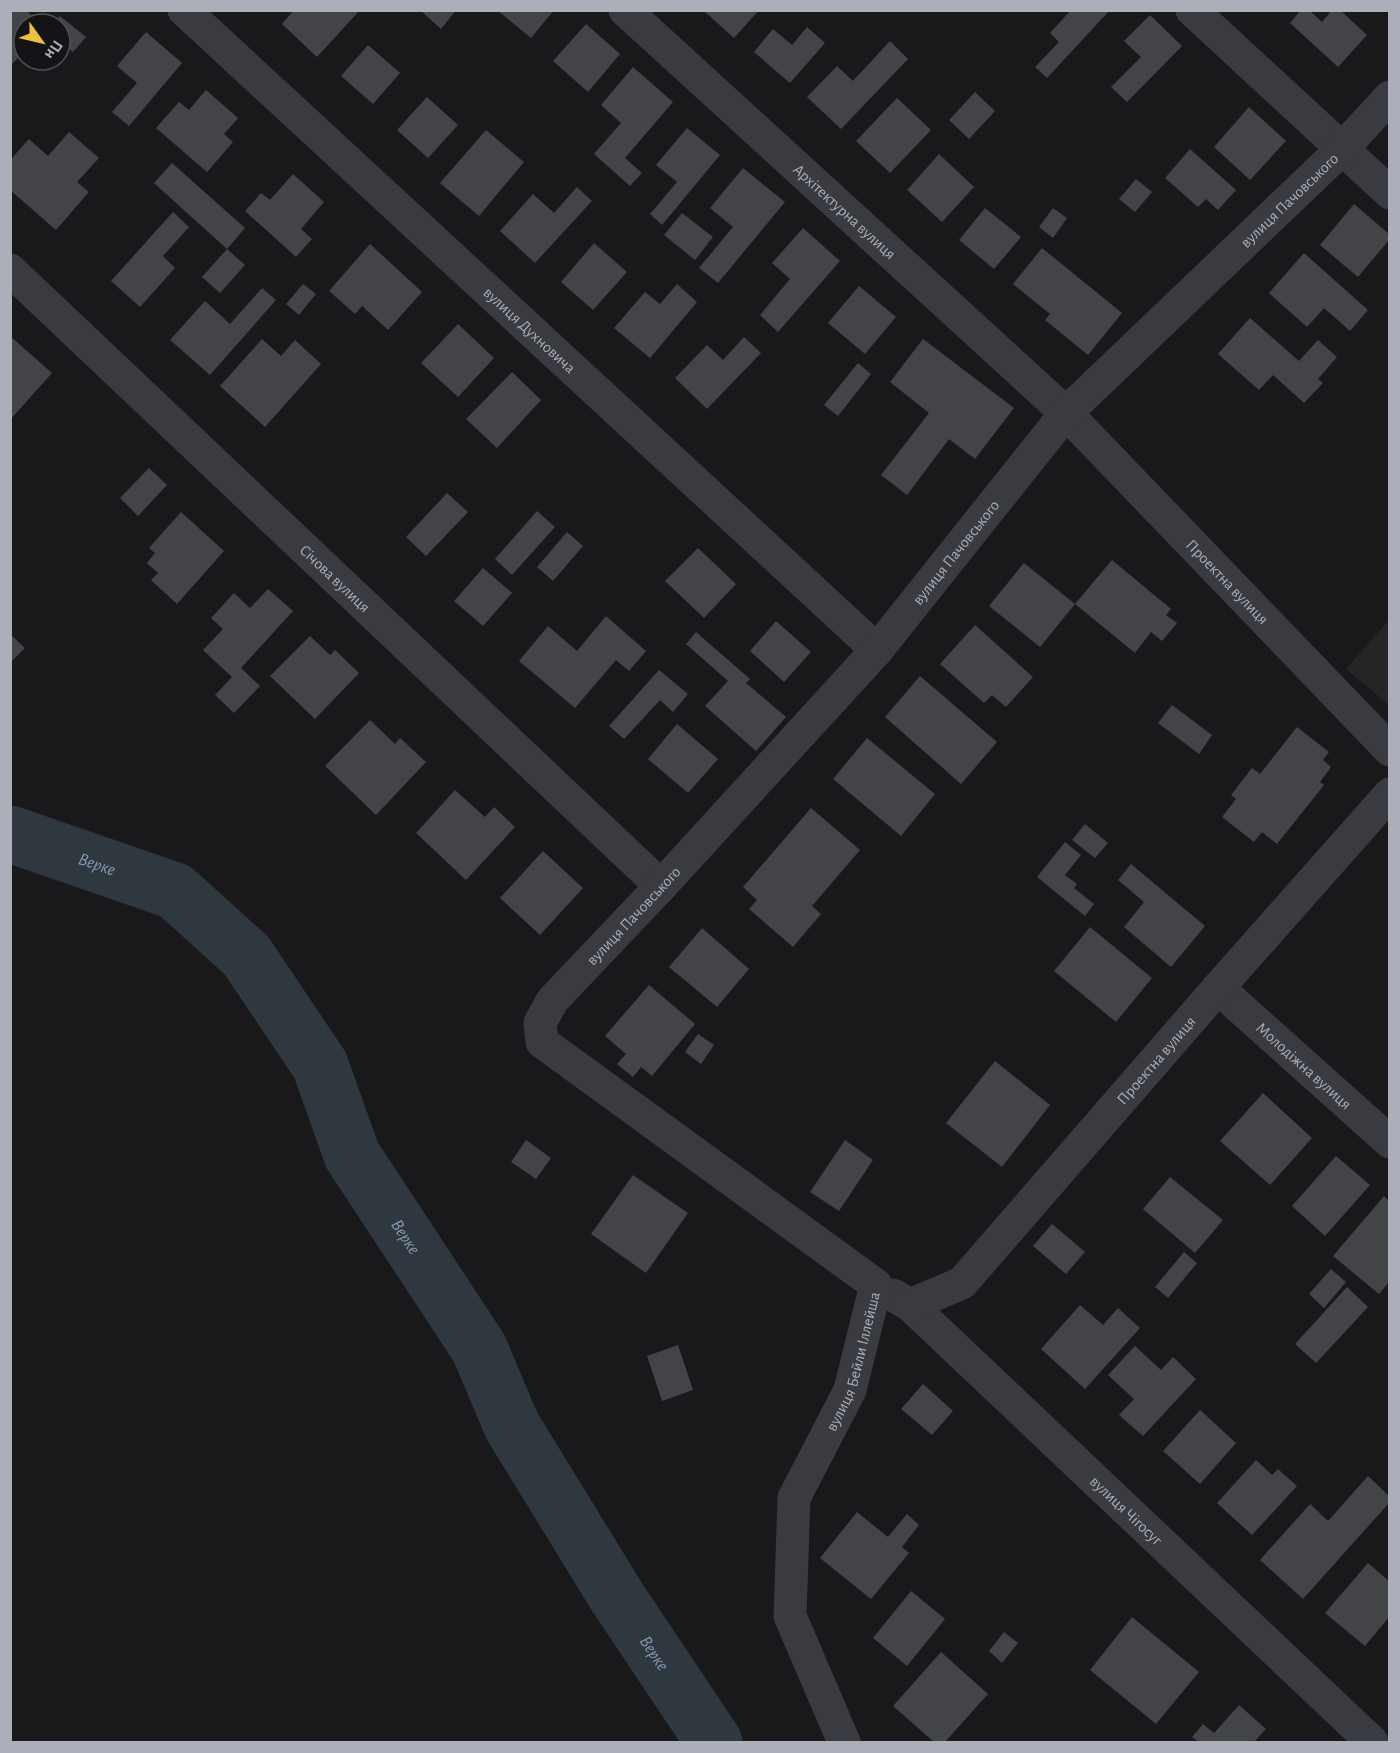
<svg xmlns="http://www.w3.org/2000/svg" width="1400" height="1753" font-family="'Alegreya Sans',sans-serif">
<rect width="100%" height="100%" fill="#19191b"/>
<path fill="#252528" d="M1389 620V705L1346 669Z"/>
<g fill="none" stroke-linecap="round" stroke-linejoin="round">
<path stroke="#2f373f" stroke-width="57" id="s1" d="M10 834 175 891 246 955 320 1065 352 1155 479 1348 512 1426 617 1597 714 1742"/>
</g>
<g fill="#434448">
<path d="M10 10H26L40 24H24V57L21 55 10 66Z"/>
<path d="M294 10H360L317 57 282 24Z"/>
<path d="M420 10H456L441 29Z"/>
<path d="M497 10H554L531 38Z"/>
<path d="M703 10H759L734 38Z"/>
<path d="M1071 10H1110L1047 78 1035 67 1059 42 1050 33Z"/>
<path d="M1301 10H1309L1322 22 1332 10H1340L1367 35 1338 67 1290 23Z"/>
<path d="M1150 15 1182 46 1127 102 1111 87 1141 57 1124 41Z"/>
<path d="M60 16 86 37 73 52 60 41V24H53Z"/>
<path d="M586 24 620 54 588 92 553 61Z"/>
<path d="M807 27 825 43 790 83 754 52 773 29 792 45Z"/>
<path d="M146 32 182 63 129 126 112 112 137 83 117 66Z"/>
<path d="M890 41 908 59 841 129 807 97 837 66 853 81Z"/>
<path d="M368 45 400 73 373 104 341 76Z"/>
<path d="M27 60H47L38 70Z"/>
<path d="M633 67 673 102 625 158 642 173 630 186 594 154 621 123 601 105Z"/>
<path d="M206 90 238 118 224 134 233 142 207 172 156 128 179 102 189 110Z"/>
<path d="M975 92 995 111 969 139 949 120Z"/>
<path d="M427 97 458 125 428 158 397 130Z"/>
<path d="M897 98 931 130 890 173 856 141Z"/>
<path d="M1249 107 1286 141 1250 180 1214 147Z"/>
<path d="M687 128 720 155 662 225 650 214 677 182 656 165Z"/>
<path d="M486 130 524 162 479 216 440 183Z"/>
<path d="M69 132 99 158 77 182 89 192 56 230 10 190V160L29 139 48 156Z"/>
<path d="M1190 149 1236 190 1218 210 1206 199 1198 207 1165 178Z"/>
<path d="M939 154 974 187 942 222 907 190Z"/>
<path d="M172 163 245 228 227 249 245 265 220 293 202 277 227 249 154 183Z"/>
<path d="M743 168 785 202 718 283 699 268 733 227 710 208Z"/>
<path d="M293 174 324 202 301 229 312 239 296 257 245 211 261 193 270 200Z"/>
<path d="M1136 179 1152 192 1135 212 1119 199Z"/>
<path d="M577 187 592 201 535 263 500 231 533 194 554 213Z"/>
<path d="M1354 204 1389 234V240L1358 277 1320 245Z"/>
<path d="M985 208 1021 237 994 269 959 240Z"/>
<path d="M1053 208 1067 218 1053 238 1039 227Z"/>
<path d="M173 212 189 227 163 256 175 268 140 307 111 281Z"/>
<path d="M682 213 713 237 695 260 664 235Z"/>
<path d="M803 228 840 261 778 332 760 315 790 279 772 263Z"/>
<path d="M594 243 627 272 593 310 561 282Z"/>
<path d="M370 244 422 292 388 330 362 306 355 314 329 291Z"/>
<path d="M1042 248 1122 313 1088 355 1045 320 1050 314 1013 284Z"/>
<path d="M1304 253 1368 310 1350 331 1324 308 1307 327 1269 293Z"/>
<path d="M303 284 316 294 299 315 286 304Z"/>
<path d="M677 284 697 302 650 358 614 328 645 292 660 304Z"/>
<path d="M859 286 896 317 865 354 828 323Z"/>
<path d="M262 288 276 300 210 375 170 340 205 301 230 324Z"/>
<path d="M1250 318 1299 361 1318 340 1337 357 1318 379 1323 383 1304 403 1273 375 1259 390 1218 354Z"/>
<path d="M458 324 494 358 458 397 421 363Z"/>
<path d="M10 336 52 373 10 420Z"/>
<path d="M744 337 761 353 707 409 675 378 707 345 723 360Z"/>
<path d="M262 339 281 356 295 340 321 364 265 427 220 386Z"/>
<path d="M923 339 1014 408 975 459 949 439 907 495 881 475 929 413 890 382Z"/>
<path d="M858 363 871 374 838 416 824 405Z"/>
<path d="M512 372 541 400 497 448 466 419Z"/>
<path d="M149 468 167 485 138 516 120 498Z"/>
<path d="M447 493 468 512 426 556 406 537Z"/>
<path d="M537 511 555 527 512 575 495 559Z"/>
<path d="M181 512 224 551 177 604 151 580 158 573 147 563 155 553 149 548Z"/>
<path d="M567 532 583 546 553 581 537 567Z"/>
<path d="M698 548 736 584 704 618 665 581Z"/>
<path d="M1112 560 1171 609 1166 615 1177 623 1162 641 1151 632 1135 653 1075 604Z"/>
<path d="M1024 563 1075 604 1040 647 989 606Z"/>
<path d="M483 568 512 593 483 626 454 601Z"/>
<path d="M268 589 293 611 241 668 260 686 234 713 215 695 232 677 203 650 223 629 211 618 234 593 250 608Z"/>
<path d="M606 616 646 651 629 671 616 660 575 708 519 661 548 626 577 651Z"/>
<path d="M776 621 811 652 784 682 750 651Z"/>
<path d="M975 625 1033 677 1006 707 992 695 984 703 940 664Z"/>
<path d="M696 632 750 679 746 683 786 717 756 751 705 706 728 681 686 644Z"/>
<path d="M10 634 25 648 10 663Z"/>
<path d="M310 636 330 655 335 650 359 673 315 719 270 676Z"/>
<path d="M659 670 688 694 673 712 660 700 624 739 609 726Z"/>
<path d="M920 676 997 742 961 784 885 717Z"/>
<path d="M1172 705 1212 735 1199 754 1158 723Z"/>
<path d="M370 720 395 744 400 738 426 762 376 815 325 766Z"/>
<path d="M677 724 718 759 688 793 648 759Z"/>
<path d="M1297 727 1329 752 1323 760 1331 767 1320 782 1324 785 1277 844 1262 832 1254 842 1222 817 1236 799 1231 795 1252 768 1260 774Z"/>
<path d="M867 738 935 794 901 836 833 779Z"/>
<path d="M455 790 485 817 494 807 515 827 466 880 416 833Z"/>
<path d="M811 808 860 850 812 906 821 914 793 947 749 909 757 900 743 887Z"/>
<path d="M1085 824 1108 843 1095 858 1072 840Z"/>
<path d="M1065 842 1081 855 1065 875 1077 884 1074 888 1094 904 1085 916 1037 877Z"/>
<path d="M543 851 583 888 540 935 500 898Z"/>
<path d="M1131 864 1205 926 1171 967 1124 927 1144 902 1118 880Z"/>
<path d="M1090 927 1152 978 1116 1022 1054 971Z"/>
<path d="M702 928 749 969 717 1007 669 967Z"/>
<path d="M649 985 695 1024 652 1076 641 1067 633 1077 617 1064 626 1054 605 1036Z"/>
<path d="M698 1034 714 1045 701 1064 685 1052Z"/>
<path d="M995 1061 1050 1105 1002 1167 946 1123Z"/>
<path d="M1263 1093 1312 1138 1270 1185 1220 1141Z"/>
<path d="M526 1140 551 1158 536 1179 511 1162Z"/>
<path d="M845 1140 873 1160 839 1211 810 1192Z"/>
<path d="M1336 1156 1370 1185 1325 1236 1292 1206Z"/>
<path d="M633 1175 688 1213 646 1273 591 1234Z"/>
<path d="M1170 1177 1223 1220 1195 1253 1143 1209Z"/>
<path d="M1384 1196 1389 1201V1282L1379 1294 1333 1256Z"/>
<path d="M1052 1224 1085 1252 1066 1274 1033 1246Z"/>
<path d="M1184 1252 1197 1263 1168 1298 1155 1287Z"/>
<path d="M1331 1269 1346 1282 1324 1308 1309 1294Z"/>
<path d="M1347 1287 1368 1307 1316 1363 1295 1344Z"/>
<path d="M1080 1305 1103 1325 1118 1308 1140 1328 1085 1389 1041 1349Z"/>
<path d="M678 1345 693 1390 662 1401 647 1356Z"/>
<path d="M1135 1346 1161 1370 1173 1357 1196 1379 1143 1436 1119 1415 1134 1399 1108 1375Z"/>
<path d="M923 1384 953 1411 932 1435 901 1409Z"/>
<path d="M1200 1410 1236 1443 1200 1484 1163 1451Z"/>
<path d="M1256 1460 1272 1475 1278 1469 1297 1486 1252 1535 1217 1503Z"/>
<path d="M1368 1476 1389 1496V1503L1303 1599 1260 1560 1310 1504 1328 1521Z"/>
<path d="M857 1512 888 1537 907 1514 919 1525 902 1547 909 1553 871 1599 820 1558Z"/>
<path d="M1368 1563 1389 1581V1617L1365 1646 1325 1613Z"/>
<path d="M911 1591 945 1619 907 1666 873 1638Z"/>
<path d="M1132 1617 1199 1672 1156 1724 1090 1670Z"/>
<path d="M1004 1632 1018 1643 1002 1663 989 1651Z"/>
<path d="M941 1652 988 1694 945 1742H934L893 1706Z"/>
<path d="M1239 1705 1266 1729 1254 1742H1199L1192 1737 1203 1724 1214 1733Z"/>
</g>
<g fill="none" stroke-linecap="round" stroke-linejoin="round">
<g stroke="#3a3b40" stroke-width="33">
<path id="s2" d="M184 10 877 650"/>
<path id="s3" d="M625 10 1066 413 1390 750"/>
<path d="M1192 10 1390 193"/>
<path id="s4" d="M10 270 661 886"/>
<path id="s5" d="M1218 988 1390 1142"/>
<path id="s6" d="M893 1295 910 1305 1372 1742"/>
<path id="s7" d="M910 1305 962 1283 1218 988 1390 794"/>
<path id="s8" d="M844 1742 790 1616 794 1498 850 1390 876 1285 542 1042 540 1023 552 1001 661 886 877 650 1066 413 1342 149 1390 97"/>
</g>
</g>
<g text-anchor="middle" stroke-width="4.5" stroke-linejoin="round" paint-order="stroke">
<g font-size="16" fill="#acafba" stroke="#141416">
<text dy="6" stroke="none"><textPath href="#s8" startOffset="2032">вулиця Пачовського</textPath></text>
<text dy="6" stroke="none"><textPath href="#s3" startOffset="298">Архітектурна вулиця</textPath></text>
<text dy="6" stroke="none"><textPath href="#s2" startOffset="471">вулиця Духновича</textPath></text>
<text dy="6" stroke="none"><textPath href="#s8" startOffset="1546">вулиця Пачовського</textPath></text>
<text dy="6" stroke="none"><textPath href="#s4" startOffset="448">Січова вулиця</textPath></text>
<text dy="6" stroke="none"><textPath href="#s3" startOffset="831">Проектна вулиця</textPath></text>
<text dy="6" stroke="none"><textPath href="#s8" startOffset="1060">вулиця Пачовського</textPath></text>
<text dy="6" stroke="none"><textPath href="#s7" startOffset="352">Проектна вулиця</textPath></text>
<text dy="6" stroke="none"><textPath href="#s5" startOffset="116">Молодіжна вулиця</textPath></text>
<text dy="6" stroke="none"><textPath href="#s8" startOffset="405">вулиця Бейли Іллейша</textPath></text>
<text dy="6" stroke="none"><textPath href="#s6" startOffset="318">вулиця Чігосуг</textPath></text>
</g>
<g font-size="18" font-style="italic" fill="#849ab4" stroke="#141416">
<text dy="6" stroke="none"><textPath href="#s1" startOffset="92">Верке</textPath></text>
<text dy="6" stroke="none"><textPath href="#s1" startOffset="596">Верке</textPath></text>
<text dy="6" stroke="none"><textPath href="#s1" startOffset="1082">Верке</textPath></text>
</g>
</g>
<rect width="1400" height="1753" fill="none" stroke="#acafba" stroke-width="24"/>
<g transform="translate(42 42) rotate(124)"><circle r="28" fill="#141416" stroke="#515258" stroke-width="1.5"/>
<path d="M0-4.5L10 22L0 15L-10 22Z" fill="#edc03f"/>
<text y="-9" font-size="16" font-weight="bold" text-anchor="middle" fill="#acafba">Пн</text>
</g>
</svg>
